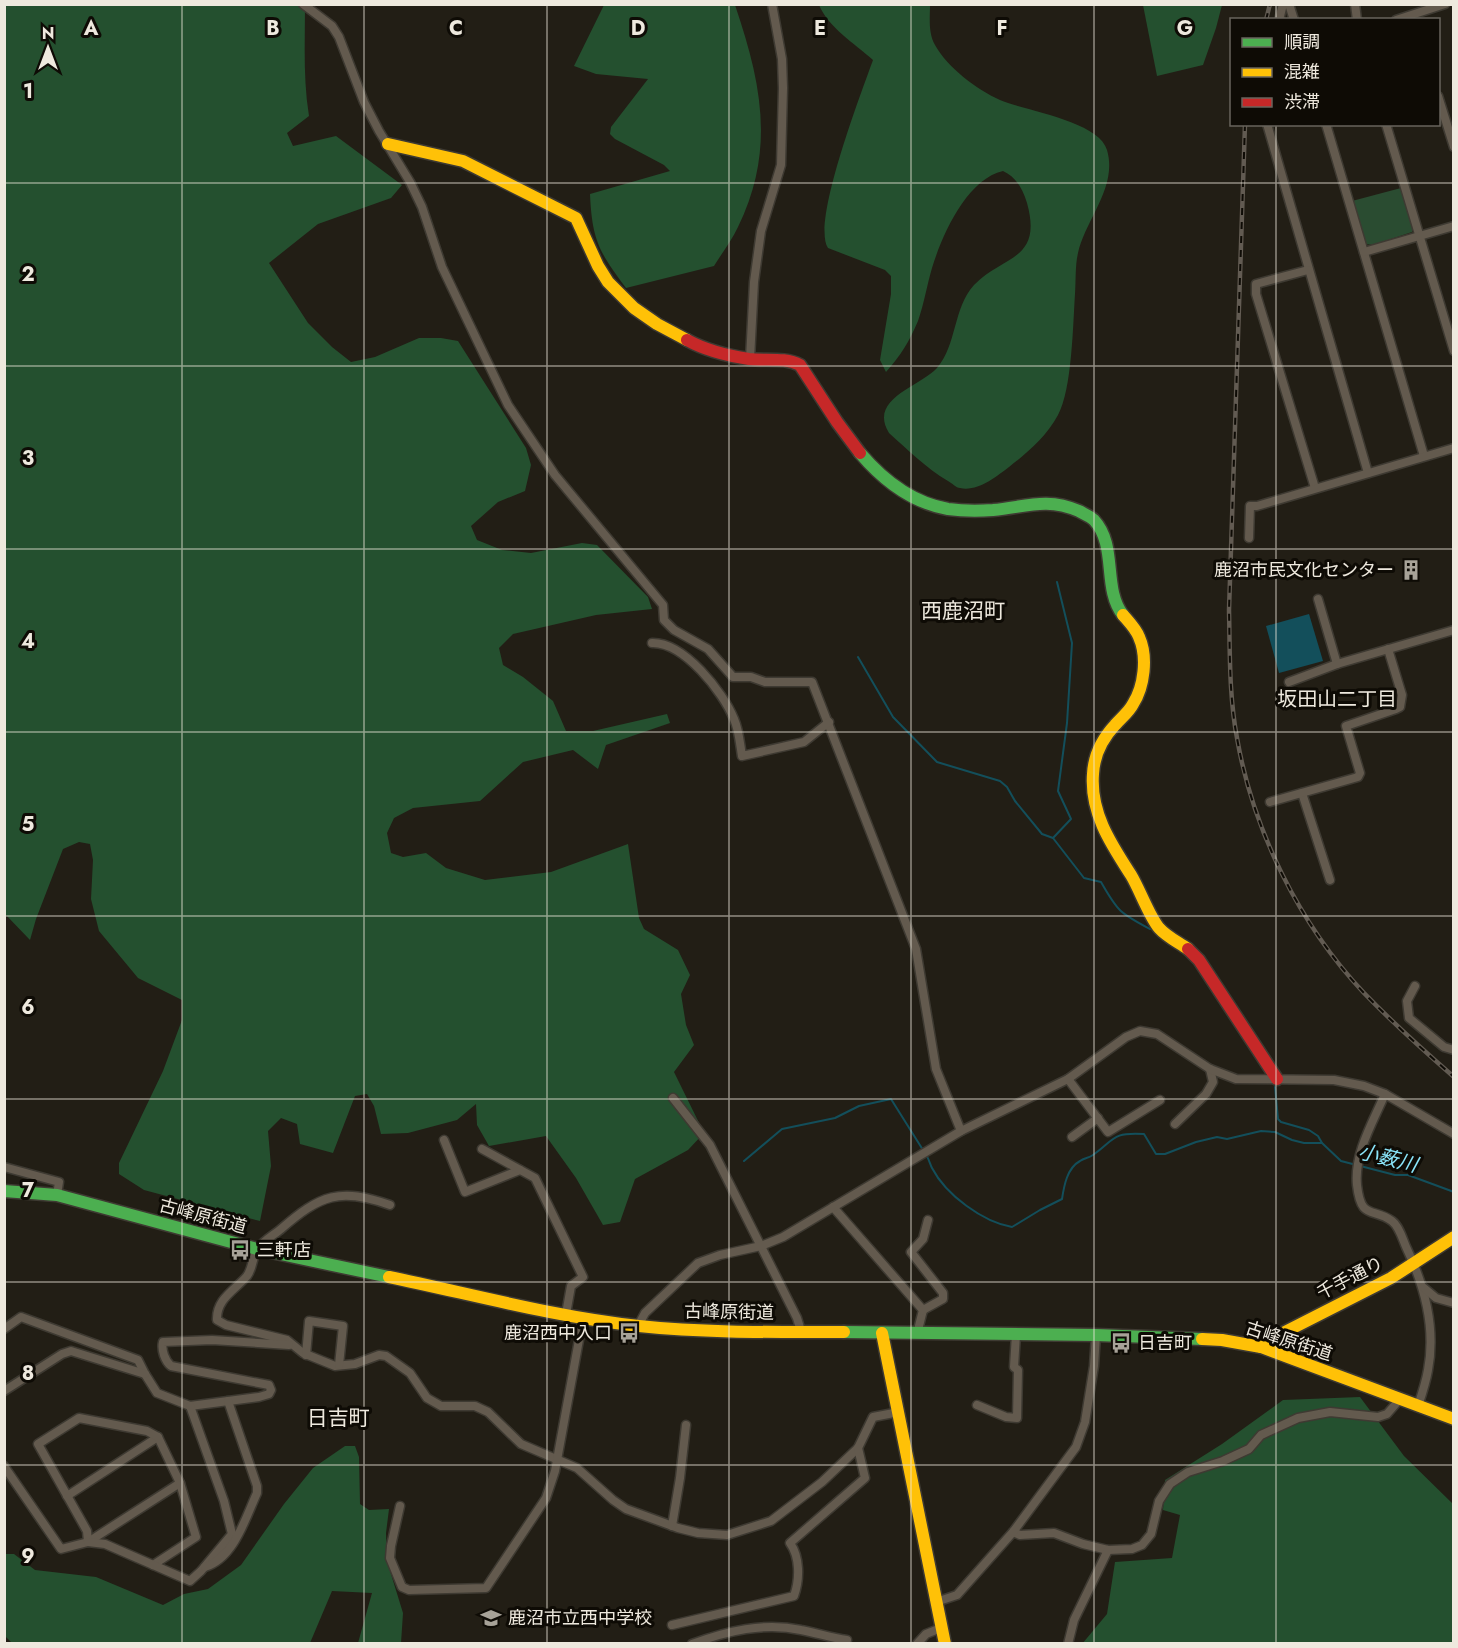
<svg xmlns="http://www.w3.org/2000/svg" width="1458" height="1648" font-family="Jost,'Noto Sans JP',sans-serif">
<rect width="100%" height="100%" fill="#221e15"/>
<path fill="#2a4c31" d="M1401 188 1413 227 1412 232 1373 245 1365 244 1352 201Z"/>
<g fill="#24502f">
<path d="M4 5H305C305 42 303 79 309 116L287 133 293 146 336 136 402 185 391 198 318 224 269 263 308 323 332 347 351 362 375 357 419 338H441L458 341 526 448 531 465 525 491 498 502 471 526 477 540 502 550 531 553 582 543 597 545 648 597 652 609 596 615 513 634 499 648 503 665 523 677 553 701 566 731H593L667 714 670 723 606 745 598 769 573 750 523 762 480 801 413 808 394 818 387 833 391 853 403 857 426 853 446 868 485 880 551 872 628 844 639 918 644 929 678 950 690 975 681 994 686 1025 694 1045 674 1072 704 1133 688 1150 635 1179 620 1222 603 1225 576 1178 546 1136 489 1146 477 1125 476 1104 457 1120 408 1133 381 1134 374 1106 367 1094 355 1096 333 1153 300 1144 297 1124 281 1118 268 1131 271 1166 260 1221 144 1190 119 1174V1163L163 1071 182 1020V1000L138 978 99 931 91 899 93 860 90 844 79 842 63 849 36 919 30 940 5 914Z"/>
<path d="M604 5H735C761 82 776 149 738 227 732 240 722 253 714 266L626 288C599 252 592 240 590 194L670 171 664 165 615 139 610 134 611 127 648 79 596 74 574 66Z"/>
<path d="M819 5H930C930 17 928 33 935 45 948 68 976 89 1000 100 1026 111 1099 121 1107 150 1118 187 1085 220 1078 253 1075 266 1076 281 1075 294 1073 324 1072 390 1058 415 1046 437 1028 452 1009 467 996 477 977 492 960 488 956 488 952 483 948 481 926 468 908 450 889 433 868 399 919 387 937 368 957 345 953 308 974 285 1003 255 1043 261 1027 203 1023 189 1016 177 1003 171 967 179 942 235 932 268 927 285 924 304 918 321 909 342 901 355 886 372L880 360 891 294V276L885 270 828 248C811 223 862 91 873 60 854 43 829 28 819 5Z"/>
<path d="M1143 5H1222L1216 28 1203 65 1157 76Z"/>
<path d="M1360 1397 1404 1456 1453 1504V1643L1082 1644 1107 1614 1115 1562 1172 1558 1180 1515 1163 1510 1165 1480 1222 1444 1283 1400Z"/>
<path d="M345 1446H355L359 1457 360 1504 369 1510 389 1509 386 1533 387 1561 403 1613 401 1643H358L372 1593 332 1591 310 1643H12L5 1636 4 1554H14L35 1570 96 1577 163 1605 184 1594 208 1589 241 1565 284 1504 313 1468Z"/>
</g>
<path fill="#134f5b" d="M1309 614 1323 661 1279 673 1266 626Z"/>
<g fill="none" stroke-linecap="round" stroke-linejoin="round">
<g stroke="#134f5b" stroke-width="2">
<path d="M858 657 893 717 937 762 1000 781 1007 787 1015 801 1042 834 1053 838 1084 878 1101 882C1118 912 1120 913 1150 929"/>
<path d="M1053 838 1071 819 1058 791 1067 723 1072 643 1057 582"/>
<path d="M1275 1087 1278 1119 1281 1122 1309 1130 1318 1136 1322 1143 1341 1161 1395 1175H1408L1454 1192"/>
<path d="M926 1155C929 1159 930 1164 932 1168 946 1195 983 1222 1012 1227L1040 1210 1062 1199C1064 1186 1067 1168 1080 1161 1084 1158 1089 1158 1093 1155 1115 1139 1112 1132 1144 1134L1156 1154H1165L1196 1142 1217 1137 1227 1139 1261 1131 1275 1132 1292 1140 1304 1143H1322"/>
<path d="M744 1161 782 1129 835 1118 859 1106 891 1099 923 1150"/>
</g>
<g stroke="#3e3a32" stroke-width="11">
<g id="street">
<path d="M303 4 332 26 339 37 364 102 379 131 410 182 422 207 442 267 508 405 555 475 663 605 664 620 674 630 708 649 733 677H751L765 682H812L916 949 936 1069 961 1131"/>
<path d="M1289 4 1294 20"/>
<path d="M1355 4 1357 20"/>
<path d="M1279 20 1283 4"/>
<path d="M1396 20 1445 4"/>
<path d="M1438 96 1454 147"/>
<path d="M1267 124 1368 473"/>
<path d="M1326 124 1424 456"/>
<path d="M1386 124 1454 351"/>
<path d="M1364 252 1454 226"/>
<path d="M1308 270 1256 284V294L1315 488"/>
<path d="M750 359 754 282 761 231 781 165 783 88 782 59 772 4"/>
<path d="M1249 538 1250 506H1257L1454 448"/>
<path d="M1318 599 1337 664"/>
<path d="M652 643C684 642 723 692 734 719 739 730 740 744 742 756L804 742 829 722"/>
<path d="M1289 682 1337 664 1454 630"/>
<path d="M1302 793 1330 880"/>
<path d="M1270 802 1358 777 1360 773 1346 726 1396 709 1400 707 1402 695 1388 649"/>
<path d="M1415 986 1407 1001 1409 1018 1444 1047 1454 1050"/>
<path d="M1068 1079 1108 1132 1160 1100"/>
<path d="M1385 1094C1373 1122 1354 1153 1357 1185 1361 1221 1373 1207 1392 1221 1400 1227 1403 1241 1407 1249 1425 1287 1436 1328 1428 1370 1426 1382 1422 1394 1418 1406"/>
<path d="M673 1098 710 1145 797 1318 801 1331"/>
<path d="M1175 1124 1206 1094 1213 1082 1210 1069"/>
<path d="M1072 1137 1098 1118"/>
<path d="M444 1140 465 1192 520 1170"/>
<path d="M482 1149 535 1178 583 1277 571 1286 566 1314"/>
<path d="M4 1167 59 1182 57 1195"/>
<path d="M390 1205C340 1187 320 1195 281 1229 274 1235 261 1242 257 1250 252 1258 253 1268 247 1276 235 1290 216 1299 217 1320L226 1325 287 1340 303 1353 335 1366 355 1364 379 1355 386 1356 410 1373 427 1398 441 1406H475L488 1412 521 1444 577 1468 613 1500 626 1509 678 1528 698 1533 727 1535 771 1521 822 1482 858 1448 873 1417 899 1412"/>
<path d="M833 1207 923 1310 919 1326 920 1334"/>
<path d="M1424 1288 1436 1298 1454 1303"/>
<path d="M923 1310 943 1299V1293L911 1252 923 1239 928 1220"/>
<path d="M638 1326 645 1313 698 1263 720 1255 761 1246 783 1237 961 1131 1068 1079 1126 1037 1140 1031 1157 1034 1210 1069 1236 1079 1334 1080 1364 1086 1385 1094 1454 1134"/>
<path d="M4 1329 21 1317 138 1360 145 1374 157 1393 190 1406 259 1397 269 1394 271 1390 269 1385 171 1366C165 1361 161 1350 163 1342L212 1340 289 1345"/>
<path d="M306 1355 309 1321 343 1326 339 1365"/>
<path d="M4 1391 62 1354 71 1351 145 1374"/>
<path d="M977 1405 1006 1417 1017 1418 1018 1370 1014 1367 1016 1334"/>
<path d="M4 1466 61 1549 88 1542 180 1483"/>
<path d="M67 1496 158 1437"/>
<path d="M400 1506 391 1546 390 1558 402 1587 409 1590 486 1588 546 1498 555 1471 583 1318"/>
<path d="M672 1526 680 1478 686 1425"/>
<path d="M1013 1532 1020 1535 1054 1533 1083 1544 1108 1550 1132 1549 1142 1545 1151 1534 1159 1501 1170 1484 1188 1472 1223 1461 1249 1449 1261 1435 1298 1418 1330 1412 1378 1417 1387 1414 1400 1399"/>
<path d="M88 1542 87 1531 38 1444 79 1418 147 1431 158 1437 180 1483 196 1537 153 1565"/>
<path d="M88 1542 105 1544 190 1581 201 1571 232 1534 224 1501 190 1406"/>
<path d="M205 1567C234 1558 245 1519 257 1493V1486L228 1401"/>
<path d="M936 1602 957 1595 1013 1532 1076 1447 1085 1422 1094 1366 1096 1335"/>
<path d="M672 1625 794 1596C800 1579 800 1557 790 1543L865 1478 858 1448"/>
<path d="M692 1644C727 1631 764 1622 801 1630 817 1633 831 1638 847 1640"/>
<path d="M917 1644 926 1634 941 1628"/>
<path d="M1068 1644 1074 1620 1108 1550"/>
</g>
</g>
<g stroke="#3e3a32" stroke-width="15">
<g id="fast">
<path d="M860 453C883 480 913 503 948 509 963 511 978 511 993 510 1026 507 1046 497 1079 511 1084 514 1090 516 1094 520 1118 546 1102 588 1123 615"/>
<path d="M4 1191 57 1195 257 1249 389 1277"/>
<path d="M844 1332 1096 1335 1202 1339"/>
</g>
</g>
<g stroke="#3e3a32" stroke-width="15">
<g id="slow">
<path d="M388 144 463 161 576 218 598 266 608 282 634 308 657 324 687 340"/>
<path d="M1123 615C1129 622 1136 629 1139 637 1148 657 1144 687 1133 704 1129 712 1121 718 1115 725 1102 739 1094 755 1093 774 1090 813 1111 844 1131 875 1140 890 1149 916 1159 928 1167 937 1178 942 1188 949"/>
<path d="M389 1277C471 1294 555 1317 639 1326 707 1333 775 1332 844 1332"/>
<path d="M882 1333 945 1644"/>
<path d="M1202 1339 1222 1340 1261 1347 1454 1419"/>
<path d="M1261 1347 1279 1335 1391 1278 1454 1237"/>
</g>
</g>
<g stroke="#3e3a32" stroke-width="15">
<g id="jam">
<path d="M687 340C705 350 729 356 749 359 766 361 785 357 800 365L837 422 860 453"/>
<path d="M1188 949 1199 960 1277 1079"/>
</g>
</g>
<use href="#street" stroke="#635a4e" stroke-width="8"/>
<use href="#fast" stroke="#4caf50" stroke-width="12"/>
<use href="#slow" stroke="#ffc107" stroke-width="12"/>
<use href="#jam" stroke="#c62828" stroke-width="12"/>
<g stroke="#625b52" stroke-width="4.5">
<g id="rail">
<path d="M1266 20 1270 4"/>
<path d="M1245 124 1229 610C1230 653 1229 696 1237 738 1253 830 1299 924 1364 993 1392 1022 1423 1050 1454 1077"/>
</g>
</g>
<use href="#rail" stroke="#0e0b05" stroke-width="2" stroke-dasharray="7" stroke-linecap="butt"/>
</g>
<path fill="none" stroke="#eee9de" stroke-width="1.5" stroke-opacity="0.55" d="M182 4V1644M364 4V1644M547 4V1644M729 4V1644M911 4V1644M1094 4V1644M1276 4V20M1276 124V1644M4 183H1454M4 366H1454M4 549H1454M4 732H1454M4 916H1454M4 1099H1454M4 1282H1454M4 1465H1454"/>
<defs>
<g id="building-bare" transform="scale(1.62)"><path d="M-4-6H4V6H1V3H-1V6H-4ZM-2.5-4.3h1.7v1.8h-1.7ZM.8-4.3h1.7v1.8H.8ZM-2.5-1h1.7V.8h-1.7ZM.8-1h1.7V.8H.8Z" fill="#a7a298" stroke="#0e0b05" stroke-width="2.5" paint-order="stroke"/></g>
<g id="bus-bare" transform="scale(1.62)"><path d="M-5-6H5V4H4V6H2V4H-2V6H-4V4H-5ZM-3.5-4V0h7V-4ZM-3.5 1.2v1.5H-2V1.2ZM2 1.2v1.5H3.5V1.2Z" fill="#a7a298" stroke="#0e0b05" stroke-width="2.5" paint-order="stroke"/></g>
<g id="school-bare" transform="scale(1.62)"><path d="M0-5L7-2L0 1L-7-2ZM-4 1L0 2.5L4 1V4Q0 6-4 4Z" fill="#a7a298" stroke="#0e0b05" stroke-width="2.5" paint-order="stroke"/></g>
</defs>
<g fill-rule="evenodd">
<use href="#building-bare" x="1411" y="570"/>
<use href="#bus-bare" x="240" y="1250"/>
<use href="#bus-bare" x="629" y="1333"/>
<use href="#bus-bare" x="1121" y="1343"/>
<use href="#school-bare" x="491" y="1618"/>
</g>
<g text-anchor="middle" stroke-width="6" stroke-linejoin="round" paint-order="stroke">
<g font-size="18" fill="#eee9de" stroke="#0e0b05" text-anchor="start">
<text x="1394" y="576" text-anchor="end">鹿沼市民文化センター</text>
<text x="257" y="1256">三軒店</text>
<text x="612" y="1339" text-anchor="end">鹿沼西中入口</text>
<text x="1138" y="1349">日吉町</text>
<text x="508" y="1624">鹿沼市立西中学校</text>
</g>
<g font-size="18" fill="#eee9de" stroke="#0e0b05">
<text transform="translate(203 1216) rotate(15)" y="6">古峰原街道</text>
<text transform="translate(1350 1278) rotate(-27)" y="6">千手通り</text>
<text transform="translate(729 1312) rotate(1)" y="6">古峰原街道</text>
<text transform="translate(1289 1341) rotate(18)" y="6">古峰原街道</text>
</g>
<g font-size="20" fill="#eee9de" stroke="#0e0b05">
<text x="1337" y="706">坂田山二丁目</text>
</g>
<g font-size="20" font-style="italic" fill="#8ae4f9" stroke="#0e0b05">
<text transform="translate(1388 1158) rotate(14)" y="7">小薮川</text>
</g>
<g font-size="21" fill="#eee9de" stroke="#0e0b05">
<text x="963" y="618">西鹿沼町</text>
<text x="338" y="1425">日吉町</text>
</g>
</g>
<g font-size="20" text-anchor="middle" font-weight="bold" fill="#eee9de" stroke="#0e0b05" stroke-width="6" stroke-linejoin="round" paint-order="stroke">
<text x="91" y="35">A</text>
<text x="273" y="35">B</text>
<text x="456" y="35">C</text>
<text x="638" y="35">D</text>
<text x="820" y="35">E</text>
<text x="1002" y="35">F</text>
<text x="1185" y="35">G</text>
<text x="28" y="98">1</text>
<text x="28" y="281">2</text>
<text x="28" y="465">3</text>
<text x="28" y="648">4</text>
<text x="28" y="831">5</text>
<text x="28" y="1014">6</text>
<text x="28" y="1197">7</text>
<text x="28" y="1380">8</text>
<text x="28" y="1563">9</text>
</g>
<rect width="1458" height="1648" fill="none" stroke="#eee9de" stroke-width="12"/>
<rect x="1230" y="18" width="210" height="108" fill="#0e0b05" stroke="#68645c" stroke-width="1.5"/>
<rect x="1242" y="38" width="30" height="9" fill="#4caf50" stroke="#68645c" stroke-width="1.5"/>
<text x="1284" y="48" font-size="18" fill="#eee9de">順調</text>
<rect x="1242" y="68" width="30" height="9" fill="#ffc107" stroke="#68645c" stroke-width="1.5"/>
<text x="1284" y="78" font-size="18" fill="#eee9de">混雑</text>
<rect x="1242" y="98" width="30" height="9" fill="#c62828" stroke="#68645c" stroke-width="1.5"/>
<text x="1284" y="108" font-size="18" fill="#eee9de">渋滞</text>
<g transform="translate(48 48)" stroke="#0e0b05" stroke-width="4.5" paint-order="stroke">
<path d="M0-4.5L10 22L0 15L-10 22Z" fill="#eee9de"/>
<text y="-9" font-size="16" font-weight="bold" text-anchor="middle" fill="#eee9de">N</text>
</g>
</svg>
